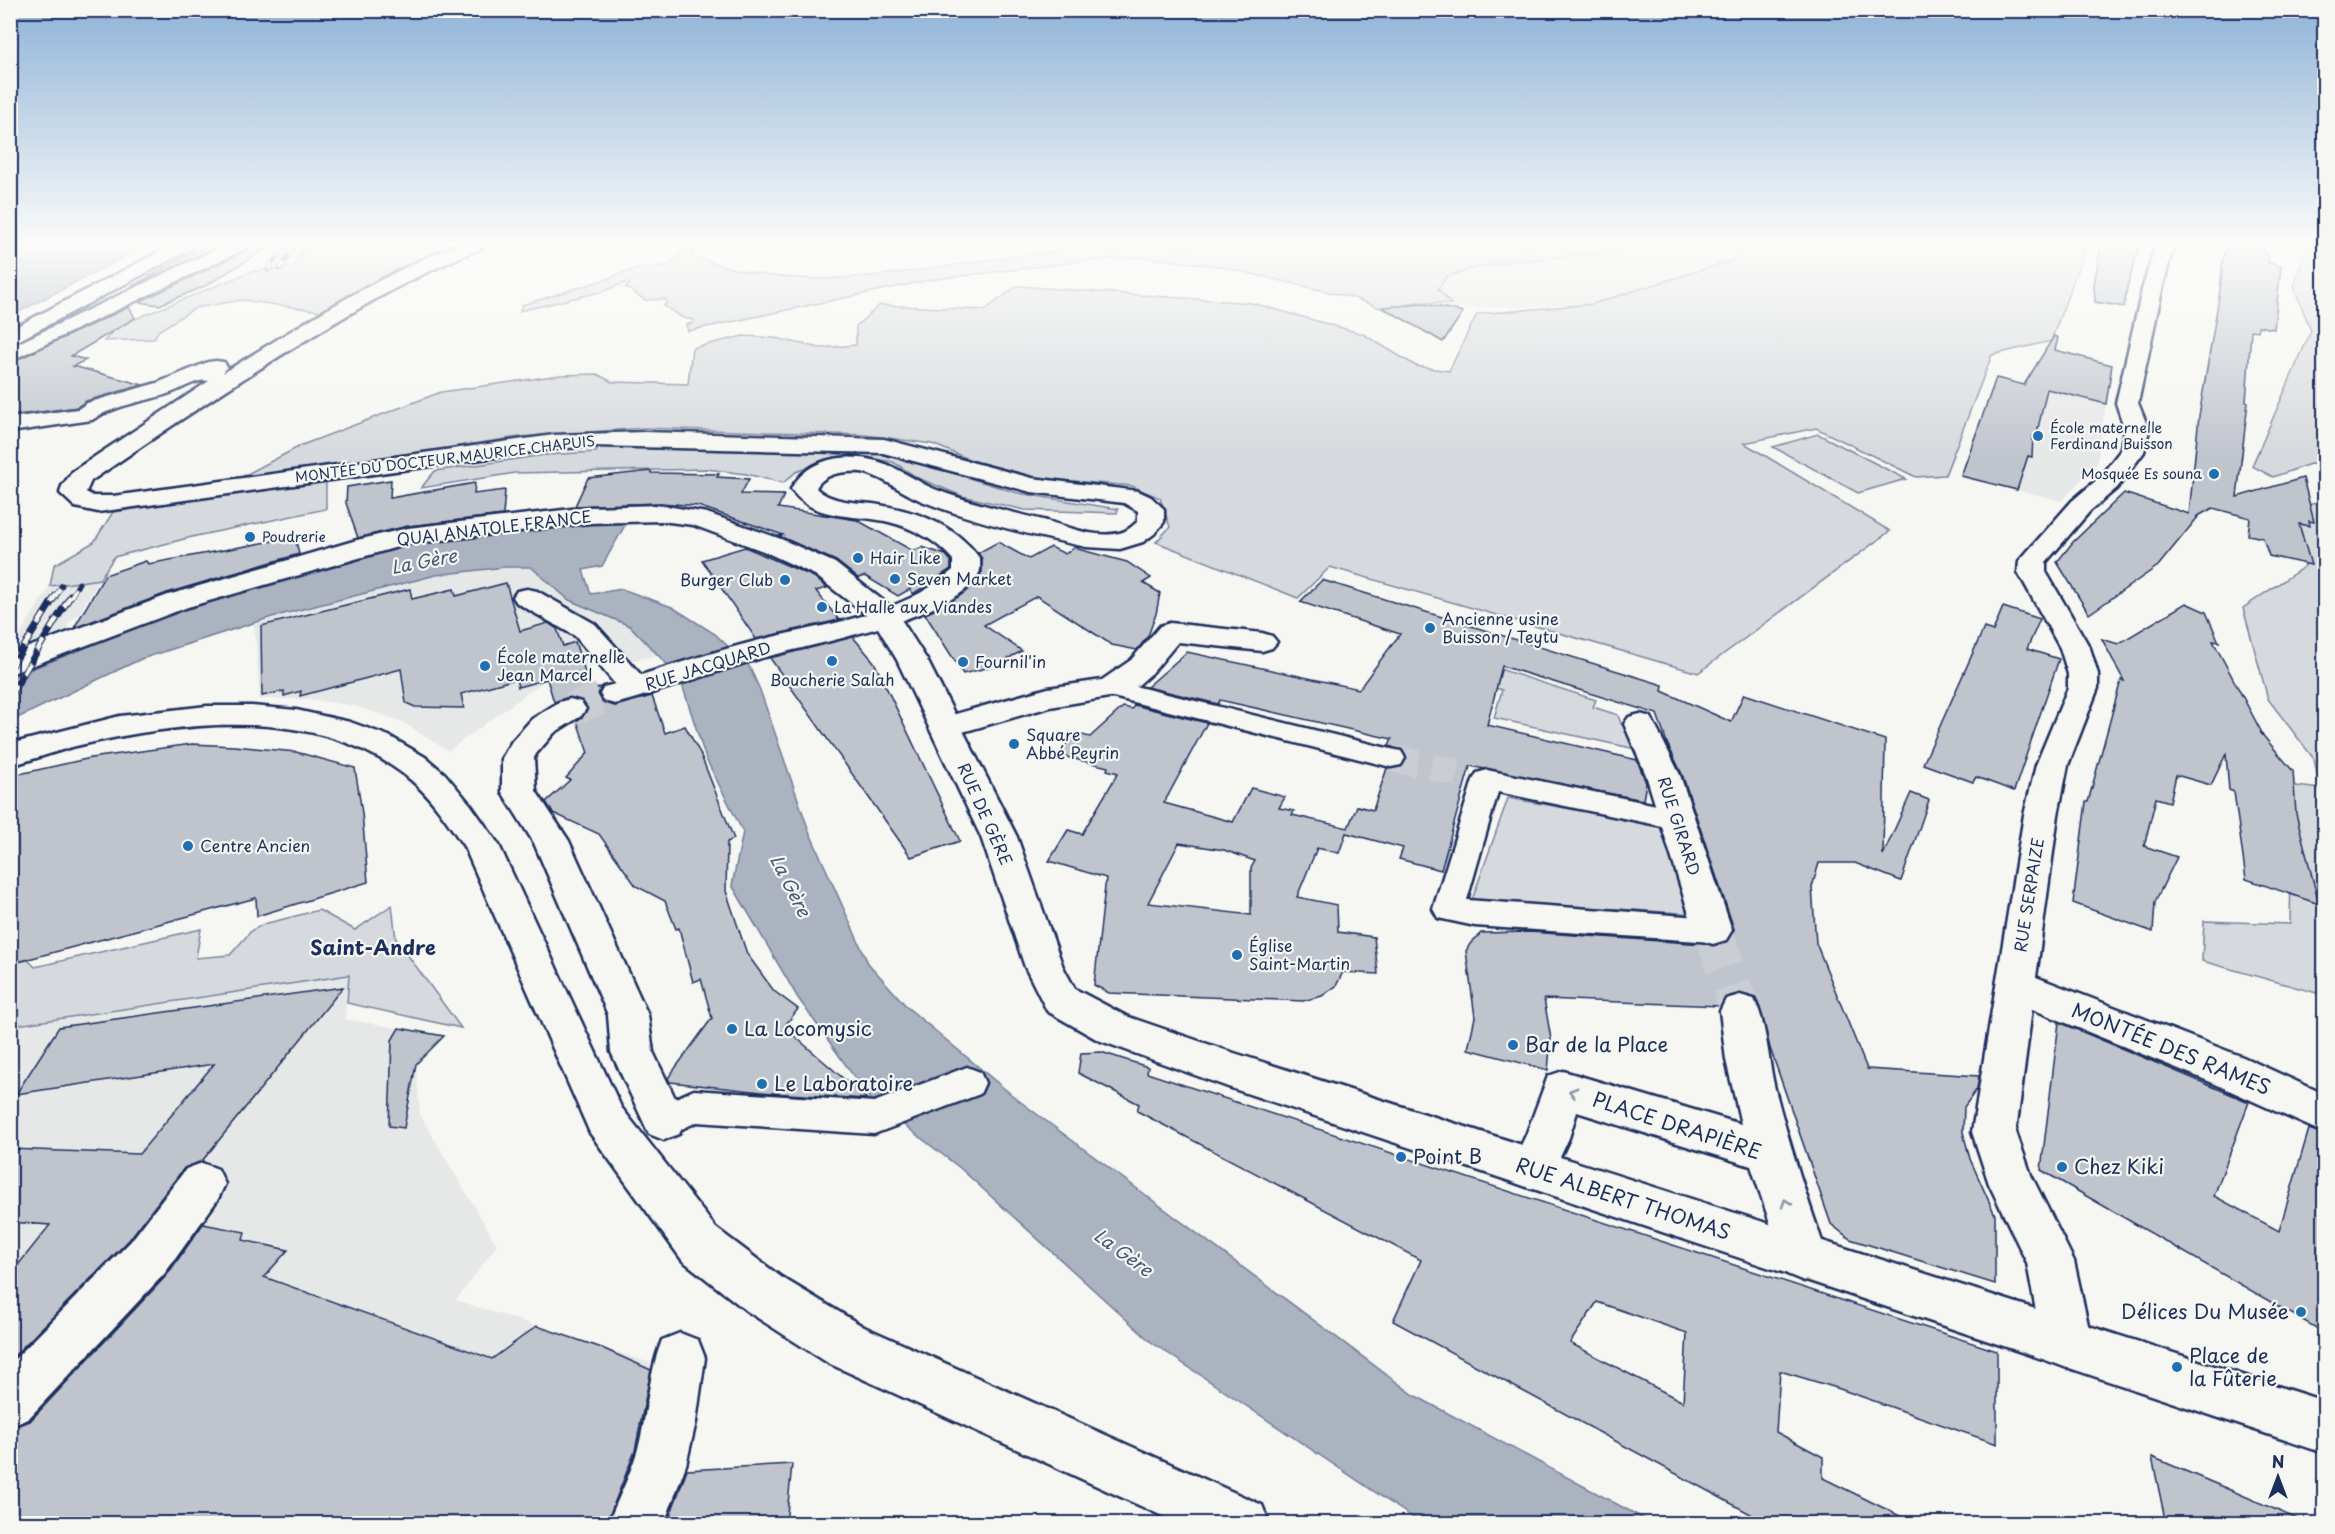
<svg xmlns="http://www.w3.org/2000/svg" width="2335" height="1534" font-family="'Playpen Sans',sans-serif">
<rect width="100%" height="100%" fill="#f6f6f2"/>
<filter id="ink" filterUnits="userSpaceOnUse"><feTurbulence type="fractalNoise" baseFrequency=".0167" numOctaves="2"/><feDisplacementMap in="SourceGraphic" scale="12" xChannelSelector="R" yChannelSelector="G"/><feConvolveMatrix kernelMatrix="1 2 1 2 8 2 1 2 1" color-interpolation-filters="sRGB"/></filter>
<g filter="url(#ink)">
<g fill="#e6e7e7">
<path d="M277 244H306L293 267 254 271Z"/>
<path d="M1059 244H1743L1733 260 1592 304 1449 309 1421 305 1393 314 1354 298 1218 266 1141 257 1048 265Z"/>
<path d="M1996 378 2106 404 2097 463 2062 501 1961 476Z"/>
<path d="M505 567H531L569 600 629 626 660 655 584 669 547 679 448 751 401 721 354 706 310 699H260L254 623 436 575Z"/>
<path d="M100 579 80 613 68 624V633L11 731V649L50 586Z"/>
<path d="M349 975 345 1019 444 1036 416 1064 420 1115 497 1245 456 1300 666 1368 623 1523 11 1524V1026Z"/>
</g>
<g fill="#d6d9dd" stroke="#78849e" stroke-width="1.5">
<path d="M306 244H465L404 268 325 312 242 300 195 308 158 331 154 339 104 341 118 326 250 272 293 267Z"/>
<path d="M687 244H699L691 255C814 305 929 262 1054 252L1059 244H1634L1621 251 1507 262 1472 269 1446 277 1438 289 1451 304 1417 302 1388 311 1354 298 1218 266 1141 257 1084 261 929 280 688 331 686 325 693 323 694 320 683 318 664 306 667 302 665 299 645 300 625 287 630 284 627 282 604 291 520 311 522 305 610 278C629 269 648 266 669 266Z"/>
<path d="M1743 244H2087L2051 341 1992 355 1945 475 1916 477 1816 428 1744 443 1890 531 1698 673 1330 567 1298 598 1156 542 1170 527 1160 498 1132 486 1025 477 986 466 932 444 866 435 644 428 519 437 238 479 302 445 441 392 560 375 597 374 612 382 688 384 692 348 743 336 775 338 820 348 856 345V326L880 305 985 310 1017 286 1252 303 1363 334 1416 366 1449 371 1477 314 1592 304 1733 260Z"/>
<path d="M2307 244H2324V465L2310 464 2273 477 2252 466 2311 331 2294 287Z"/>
<path d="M1818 434 1896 474 1906 479 1858 493 1773 447Z"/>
<path d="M599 447 884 452 1018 493 1118 509 1117 513 1025 510 962 496 918 478 893 462 868 458H850L827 461 796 472 783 483 746 474 706 469 515 473 421 488 435 471 544 455 596 452Z"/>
<path d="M326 481V509L196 536 114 557 100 579 50 586 54 565 94 542 113 512Z"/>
<path d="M2324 501V995L2202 961 2204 921 2290 924 2291 875 2240 779 2320 789 2314 759 2268 699 2243 608 2305 566 2291 509Z"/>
<path d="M1465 658 1596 700 1593 707 1618 715 1621 724 1639 730 1636 749 1494 718 1502 690 1454 674Z"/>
<path d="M1508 798 1662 825 1697 914 1472 900Z"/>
<path d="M392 905 396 939 461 1028 347 1003 349 975 11 1026V964L28 960 35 967 201 929 196 958 230 955 252 930 264 924 319 910 355 930Z"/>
</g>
<g fill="#abb2c0" stroke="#717e99" stroke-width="1.5">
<path d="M11 244H149L11 316Z"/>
<path d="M628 520 602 566 583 570 591 594 622 589 672 607 715 634 749 666 760 690 809 831 868 963 908 1008 1018 1100 1414 1395 1652 1523H1421L1151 1342 960 1168 870 1099 798 998 732 885 743 832 706 759 680 678 630 626 569 600 531 567H505L436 575 272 617 141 659 11 721V677L190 607 394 545 559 524Z"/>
</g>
<g fill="#c0c4cd" stroke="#1b2f5e" stroke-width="1.5" fill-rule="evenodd">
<path d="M211 244H222L127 289 184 257Z"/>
<path d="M252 244H274L207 285 186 294 159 305 139 302 248 250Z"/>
<path d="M2101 244H2140L2127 287 2124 307 2095 302 2094 285Z"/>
<path d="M2228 244H2264L2263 253 2269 254 2268 263 2281 266 2274 329 2258 326V331L2251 330 2246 402H2248L2237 497 2303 478 2314 522 2309 521 2310 526 2299 524 2311 565 2269 556 2263 538 2248 535 2250 518 2213 508 2196 517H2198L2158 566 2089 614 2057 562 2073 542 2124 493 2189 514 2199 416 2220 291 2223 259Z"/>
<path d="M1425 304 1463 312 1443 342 1382 307Z"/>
<path d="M129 307 135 318 71 356 86 360 73 366 143 385 86 401 77 407 10 416V363Z"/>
<path d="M2054 336 2058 338 2055 350 2112 365 2106 404 2047 389 2036 437 2033 436 2032 457 2028 456 2017 490 1961 476 1996 378 2024 385Z"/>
<path d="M651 471V473L719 474 717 477 749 479 741 494 784 495 778 508 857 520 913 551 922 547 946 555 951 561V569L913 594 910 589 898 596 865 576 858 578 836 561 779 536 783 535 698 506 661 503 575 506 588 478Z"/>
<path d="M391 480 390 498 475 483 474 494 505 490 503 515 408 526 358 538 346 503 347 487Z"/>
<path d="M295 537 299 554 167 593 74 628 105 575 146 561 148 564Z"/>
<path d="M998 542 1029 559 1051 547 1065 554 1074 548 1127 562 1151 578 1143 583 1160 593 1156 614 1148 636 1137 650 1112 645 1037 596 984 625 1022 651 994 666 963 674 925 614 945 605 968 590 982 572V559L978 553Z"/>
<path d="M745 547 814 577 827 588 816 591 839 620 756 639 702 560Z"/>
<path d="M1322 580 1663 685 1662 691 1731 722 1744 694 1885 740 1883 855 1911 793 1929 800 1901 881 1855 863H1819L1812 887 1816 943 1867 1069 1979 1076 1977 1089 1964 1107 1963 1132 1970 1159 1995 1215V1284L1850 1239 1831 1224 1770 1048 1760 1008 1755 997 1739 993 1725 997 1720 1006 1544 999 1551 1039 1548 1070 1468 1049 1475 1017 1466 951 1470 944 1481 933 1530 932 1704 944 1712 946 1733 941 1731 936 1734 929 1682 774 1667 743 1657 714 1502 666 1487 725 1637 760 1646 783 1643 800 1470 766 1441 870 1399 859 1403 848 1346 833 1339 853 1317 848 1297 897 1337 905 1338 932 1374 937 1378 974 1343 972 1336 986 1322 996 1303 1001 1109 993 1094 985 1106 878 1049 861 1068 830 1082 834 1118 773 1107 770 1108 767 1058 755 1074 733 1090 737 1123 707 1132 709 1134 705 1207 723 1164 803 1233 822 1251 788 1285 797 1279 808 1294 811 1292 815 1348 828 1357 806 1373 810 1387 768 1401 767 1407 759 1403 750 1389 746 1392 739 1220 700 1218 704 1147 687 1187 652 1359 689 1400 634 1300 602ZM1179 843 1224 850 1255 861 1251 868V915L1148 903Z"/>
<path d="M506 583 520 631 548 623 557 629 563 646 575 642 591 690 601 687 598 695 602 702 615 706 652 696 665 733 685 726 700 753 734 839 727 842 726 891 747 954 774 991 798 1009 784 1027 867 1099 772 1093 670 1082 668 1078 712 1018 701 979 693 982 679 928 676 929 665 901 636 886 599 834 553 813 546 802 570 780 566 778 588 753 577 721 588 709 582 700 569 697 554 702 547 679 518 687 516 679 461 694 464 708 415 707 406 703 401 669 300 696 301 691 284 696V691L262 696 261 626 410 589 412 599 454 589 456 596Z"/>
<path d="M2186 603 2206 612 2219 642 2213 641 2262 733 2260 732 2293 771 2296 814 2319 904 2246 879 2234 792 2229 790 2226 754 2211 785 2176 775 2170 802 2156 798 2144 846 2177 857 2155 902 2153 932 2073 903 2086 802H2088L2121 680 2124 681 2102 639 2118 644Z"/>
<path d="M2003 607 2040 619 2027 649 2059 659 2014 791 1976 777 1973 782 1923 764 1984 628 1993 631Z"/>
<path d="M853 637 874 662 960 841 911 857 770 658Z"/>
<path d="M192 744 234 746 296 752 355 768 362 813 368 882 257 916 256 898 10 964V776L91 758Z"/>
<path d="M343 987 202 1161 184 1168 129 1240 10 1360V1275L50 1225 10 1222V1149L139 1154 214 1064 16 1094 59 1027Z"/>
<path d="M2059 1022 2249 1102 2214 1196 2279 1231 2309 1129 2325 1135V1333L2041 1170Z"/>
<path d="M399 1028 444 1036 416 1064 404 1128 389 1126 392 1040Z"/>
<path d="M1101 1052 1148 1067 1147 1073 1997 1351V1444L1837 1388 1780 1371 1776 1432 1823 1457V1478L1916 1524H1769L1393 1321 1421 1260 1137 1111 1139 1104 1078 1073 1081 1053ZM1597 1302 1687 1333 1683 1402 1570 1343Z"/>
<path d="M203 1224 245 1232 243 1240 288 1250 264 1277 492 1359 537 1326 602 1348 651 1370 635 1451 606 1524H24L10 1521V1428L30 1421 167 1275Z"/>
<path d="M2152 1457 2235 1492 2309 1524H2166Z"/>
<path d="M792 1464 786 1524H667L687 1470Z"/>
</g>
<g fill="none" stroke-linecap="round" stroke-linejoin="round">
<path stroke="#caced4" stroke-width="27" stroke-dasharray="27 14" stroke-linecap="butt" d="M1391 758 1467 775"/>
<path stroke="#caced4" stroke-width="32" stroke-dasharray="32 16" stroke-linecap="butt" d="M570 709 615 694"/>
<path stroke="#caced4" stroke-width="39" stroke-dasharray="39 20" stroke-linecap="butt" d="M1713 930 1740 1011"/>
<g stroke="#1b2f5e" stroke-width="5">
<g id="pedestrian">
<path d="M1110 680 1391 749 1401 751 1405 758 1401 765 1391 767 1101 694 1097 688 1101 682Z"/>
<path d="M1487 770 1676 809 1687 812 1691 819 1687 826 1676 829 1498 792 1467 900 1713 918 1725 921 1729 930 1725 939 1713 942 1475 926 1438 918 1433 909 1473 780 1477 773Z"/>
<path d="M967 1067 980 1072 985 1083 980 1094 874 1134 697 1122 664 1137 651 1133 645 1121 651 1109 694 1090 874 1102Z"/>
</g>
</g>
<g stroke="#1b2f5e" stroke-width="5">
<g id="minor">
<path d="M227 244H250L247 248 10 361V347Z"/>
<path d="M460 244H485L482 248C424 271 370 301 316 334 239 380 165 430 91 481L86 492 93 496H113L554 435 645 432 884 439 1032 478 1138 491 1151 497 1164 509V522L1154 534 1143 542 1120 549 1086 547C1035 536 975 522 927 503 906 496 881 475 861 472 844 471 824 473 816 488 830 502 854 502 873 504 914 510 956 524 980 559 980 563 981 569 979 573 962 617 803 646 758 659 710 673 663 691 615 704L604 701 600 694 604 687 615 684 575 636 517 603 513 597 517 591 527 589 537 591 595 624 641 675C679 663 717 651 756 641 821 624 901 617 953 570V560C938 541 913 528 889 522 856 514 812 521 791 489 809 455 854 451 888 465 905 472 919 483 937 490 971 503 1007 511 1043 520 1066 526 1094 539 1119 533 1126 532 1133 526 1138 521V511L1124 503 1031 492 883 453 594 446 554 449 98 512 75 507 60 493 62 486 73 471 209 381C198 378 184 388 173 392 147 402 116 404 92 420L10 432V418L78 409 87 403 157 383 208 362 216 361 224 362 227 367 223 373C299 326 376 276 460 244Z"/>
<path d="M2156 244H2174L2162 290 2138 403 2149 430 2144 452 2117 488 2090 511 2046 562V572L2090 648 2098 674V688L2068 765 2058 815 2036 977 2243 1057 2324 1094V1133L2213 1083 2032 1009 2016 1132 2031 1175 2074 1261 2092 1343 2085 1361 2067 1368 2049 1361 2042 1343 2027 1263 1989 1184 1972 1132 2024 815 2036 765 2068 688V674L2060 648 2018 572 2019 561 2072 501 2099 478 2120 451 2125 430 2116 403 2142 290Z"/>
<path d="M1170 623 1262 633 1272 636 1277 642 1272 648 1262 651 1178 642 1153 672 1136 687 1121 695 1050 707 945 737 934 734 929 727 934 720 1048 688 1102 680 1131 660 1160 626Z"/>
<path d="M570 699 581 702 586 709 581 716 554 733 536 754 534 758 536 791 569 841 648 1015 653 1052 686 1121 679 1134 664 1140 649 1134 611 1052 608 1015 534 843 502 792V758L512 741 532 719 559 702Z"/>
<path d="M1640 714 1651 717 1680 775 1732 930 1726 940 1713 944 1700 940 1694 930 1646 775 1624 724 1629 717Z"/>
<path d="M1740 995 1754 999C1767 1024 1768 1061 1775 1089 1790 1147 1808 1202 1828 1258L1821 1274 1804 1281 1787 1274 1751 1166 1577 1112 1569 1138 1548 1183 1532 1189 1516 1183 1510 1169 1526 1135 1548 1076 1563 1071 1741 1124 1726 1060 1720 1011 1726 999Z"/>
<path d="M202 1163 218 1169 225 1184 218 1199 165 1273 28 1419 10 1426V1364L131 1241 186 1169Z"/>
<path d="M680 1333 698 1340 705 1358 696 1422 686 1465 664 1524H608C619 1496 633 1470 640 1441 648 1407 649 1372 662 1340Z"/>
</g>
</g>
<g stroke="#1b2f5e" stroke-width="5">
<path id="secondary" d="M661 505 707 513 781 539 835 563 895 610 927 660 1017 837 1063 967 1075 989 1126 1016 1228 1051 2324 1401V1453L1228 1087 1098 1040 1047 1011 1025 967 981 837 897 660 874 621 815 575 763 551 693 525 661 521 589 523 408 544 188 607 10 674V654L168 595 357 540 408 528 589 507Z"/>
</g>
<g stroke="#1b2f5e" stroke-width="5">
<g id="primary">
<path d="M174 244H196L193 248 10 345V330Z"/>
<path d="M207 706H252L296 710 350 722 389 736 425 757 445 774 470 804 499 845 621 1107 716 1228 781 1277 864 1327 1262 1505 1270 1524H1180L828 1363 747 1311 682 1260 590 1133 465 848C449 824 433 799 411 780 319 703 179 721 72 747 51 753 31 760 10 766V744L120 716Z"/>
</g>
</g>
<use href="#pedestrian" fill="#f6f6f2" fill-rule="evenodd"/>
<use href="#minor" fill="#f6f6f2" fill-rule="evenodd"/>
<use href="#secondary" fill="#f6f6f2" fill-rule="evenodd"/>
<use href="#primary" fill="#f6f6f2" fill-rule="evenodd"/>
<g stroke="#1b2f5e" stroke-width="4.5">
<g id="rail-far2">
<path d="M280 269 296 244"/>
<path d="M268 270 286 244"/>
</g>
</g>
<g stroke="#1b2f5e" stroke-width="5">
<g id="rail-far1">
<path d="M55 597 62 585"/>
<path d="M71 597 79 583"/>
</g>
</g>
<g stroke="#1b2f5e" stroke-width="7">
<g id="rail">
<path d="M10 669 56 595"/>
<path d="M10 696 71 595"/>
</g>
</g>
<use href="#rail-far2" stroke="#f6f6f2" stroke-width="3" stroke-dasharray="8" stroke-linecap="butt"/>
<use href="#rail-far1" stroke="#f6f6f2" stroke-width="4" stroke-dasharray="10" stroke-linecap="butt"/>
<use href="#rail" stroke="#f6f6f2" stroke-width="4.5" stroke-dasharray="13" stroke-linecap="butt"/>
</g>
<defs><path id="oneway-chevron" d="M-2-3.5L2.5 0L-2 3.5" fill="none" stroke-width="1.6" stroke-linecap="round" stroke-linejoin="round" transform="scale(1.5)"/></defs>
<g stroke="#8892a8">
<use href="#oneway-chevron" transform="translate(1573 1092) rotate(-164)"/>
<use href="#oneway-chevron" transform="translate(1786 1203) rotate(-108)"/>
</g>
</g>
<linearGradient id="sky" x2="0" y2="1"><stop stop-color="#8fb3d8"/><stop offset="0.53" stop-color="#fbfbf9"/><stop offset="1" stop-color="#fbfbf9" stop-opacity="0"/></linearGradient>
<rect width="2335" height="459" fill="url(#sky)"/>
<g fill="#1f6fb2" stroke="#f6f6f2" stroke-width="2">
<circle cx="2038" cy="436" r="6"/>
<circle cx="2214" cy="474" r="6"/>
<circle cx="250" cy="537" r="6"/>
<circle cx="858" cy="558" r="6"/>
<circle cx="895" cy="579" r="6"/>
<circle cx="785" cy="580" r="6"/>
<circle cx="822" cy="607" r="6"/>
<circle cx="1430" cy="628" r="6"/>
<circle cx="832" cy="661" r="6"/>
<circle cx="963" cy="662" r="6"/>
<circle cx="485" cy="666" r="6"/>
<circle cx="1014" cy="744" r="6"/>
<circle cx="188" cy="846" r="6"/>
<circle cx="1237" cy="955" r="6"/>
<circle cx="732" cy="1029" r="6"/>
<circle cx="1513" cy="1045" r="6"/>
<circle cx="762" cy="1084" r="6"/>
<circle cx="1401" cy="1157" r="6"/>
<circle cx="2062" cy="1167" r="6"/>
<circle cx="2301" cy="1312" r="6"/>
<circle cx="2177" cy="1367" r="6"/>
</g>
<g text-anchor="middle" stroke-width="4.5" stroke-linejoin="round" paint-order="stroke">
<g font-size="14" fill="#1b2f5e" stroke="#f6f6f2" text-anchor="start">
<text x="2050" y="433">École maternelle<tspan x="2050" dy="16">Ferdinand Buisson</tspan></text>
<text x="2202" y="479" text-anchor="end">Mosquée Es souna</text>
<text x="262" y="542">Poudrerie</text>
</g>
<g font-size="14" fill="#1b2f5e" stroke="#f6f6f2">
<text transform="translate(445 459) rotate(-7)" y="5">MONTÉE DU DOCTEUR MAURICE CHAPUIS</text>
</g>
<g font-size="16" fill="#1b2f5e" stroke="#f6f6f2">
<text transform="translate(494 528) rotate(-7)" y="6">QUAI ANATOLE FRANCE</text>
<text transform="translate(708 666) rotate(-17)" y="6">RUE JACQUARD</text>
<text transform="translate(985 814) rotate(66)" y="6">RUE DE GÈRE</text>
<text transform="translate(1679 826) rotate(72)" y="6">RUE GIRARD</text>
<text transform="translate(2029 895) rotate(-81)" y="6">RUE SERPAIZE</text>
</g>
<g font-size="16" fill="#1b2f5e" stroke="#f6f6f2" text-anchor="start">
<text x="870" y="564">Hair Like</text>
<text x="907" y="585">Seven Market</text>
<text x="773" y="586" text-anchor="end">Burger Club</text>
<text x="834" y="613">La Halle aux Viandes</text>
<text x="1442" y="625">Ancienne usine<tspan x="1442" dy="18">Buisson / Teytu</tspan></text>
<text x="497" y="663">École maternelle<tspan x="497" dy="18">Jean Marcel</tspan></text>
<text x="975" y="668">Fournil'in</text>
<text x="832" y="686" text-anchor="middle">Boucherie Salah</text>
<text x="1026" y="741">Square<tspan x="1026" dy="18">Abbé Peyrin</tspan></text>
<text x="200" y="852">Centre Ancien</text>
<text x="1249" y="952">Église<tspan x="1249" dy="18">Saint-Martin</tspan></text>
</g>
<g font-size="18" font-style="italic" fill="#46567b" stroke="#f6f6f2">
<text transform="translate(424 562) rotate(-11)" y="6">La Gère</text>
<text transform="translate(790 886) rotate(63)" y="6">La Gère</text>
<text transform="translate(1123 1253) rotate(36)" y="6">La Gère</text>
</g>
<g font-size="20" font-weight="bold" fill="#1b2f5e" stroke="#f6f6f2">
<text x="373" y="955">Saint-Andre</text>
</g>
<g font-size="20" fill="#1b2f5e" stroke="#f6f6f2" text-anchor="start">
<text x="744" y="1036">La Locomysic</text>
<text x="1525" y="1052">Bar de la Place</text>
<text x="774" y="1091">Le Laboratoire</text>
<text x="1413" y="1164">Point B</text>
<text x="2074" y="1174">Chez Kiki</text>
<text x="2289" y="1319" text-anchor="end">Délices Du Musée</text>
<text x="2189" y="1363">Place de<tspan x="2189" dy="23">la Fûterie</tspan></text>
</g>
<g font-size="20" fill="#1b2f5e" stroke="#f6f6f2">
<text transform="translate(2171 1049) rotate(22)" y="7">MONTÉE DES RAMES</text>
<text transform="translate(1677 1126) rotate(18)" y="7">PLACE DRAPIÈRE</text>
<text transform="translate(1623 1199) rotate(18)" y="7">RUE ALBERT THOMAS</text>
</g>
</g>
<rect width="2335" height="1534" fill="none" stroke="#f6f6f2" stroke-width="36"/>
<rect x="18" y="18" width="2299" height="1498" fill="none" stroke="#1b2f5e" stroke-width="2" filter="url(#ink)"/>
<g transform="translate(2278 1477)" stroke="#f6f6f2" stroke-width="4.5" paint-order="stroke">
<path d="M0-4.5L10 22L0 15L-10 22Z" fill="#1b2f5e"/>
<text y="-9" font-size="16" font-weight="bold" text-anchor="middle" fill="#1b2f5e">N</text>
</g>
</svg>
